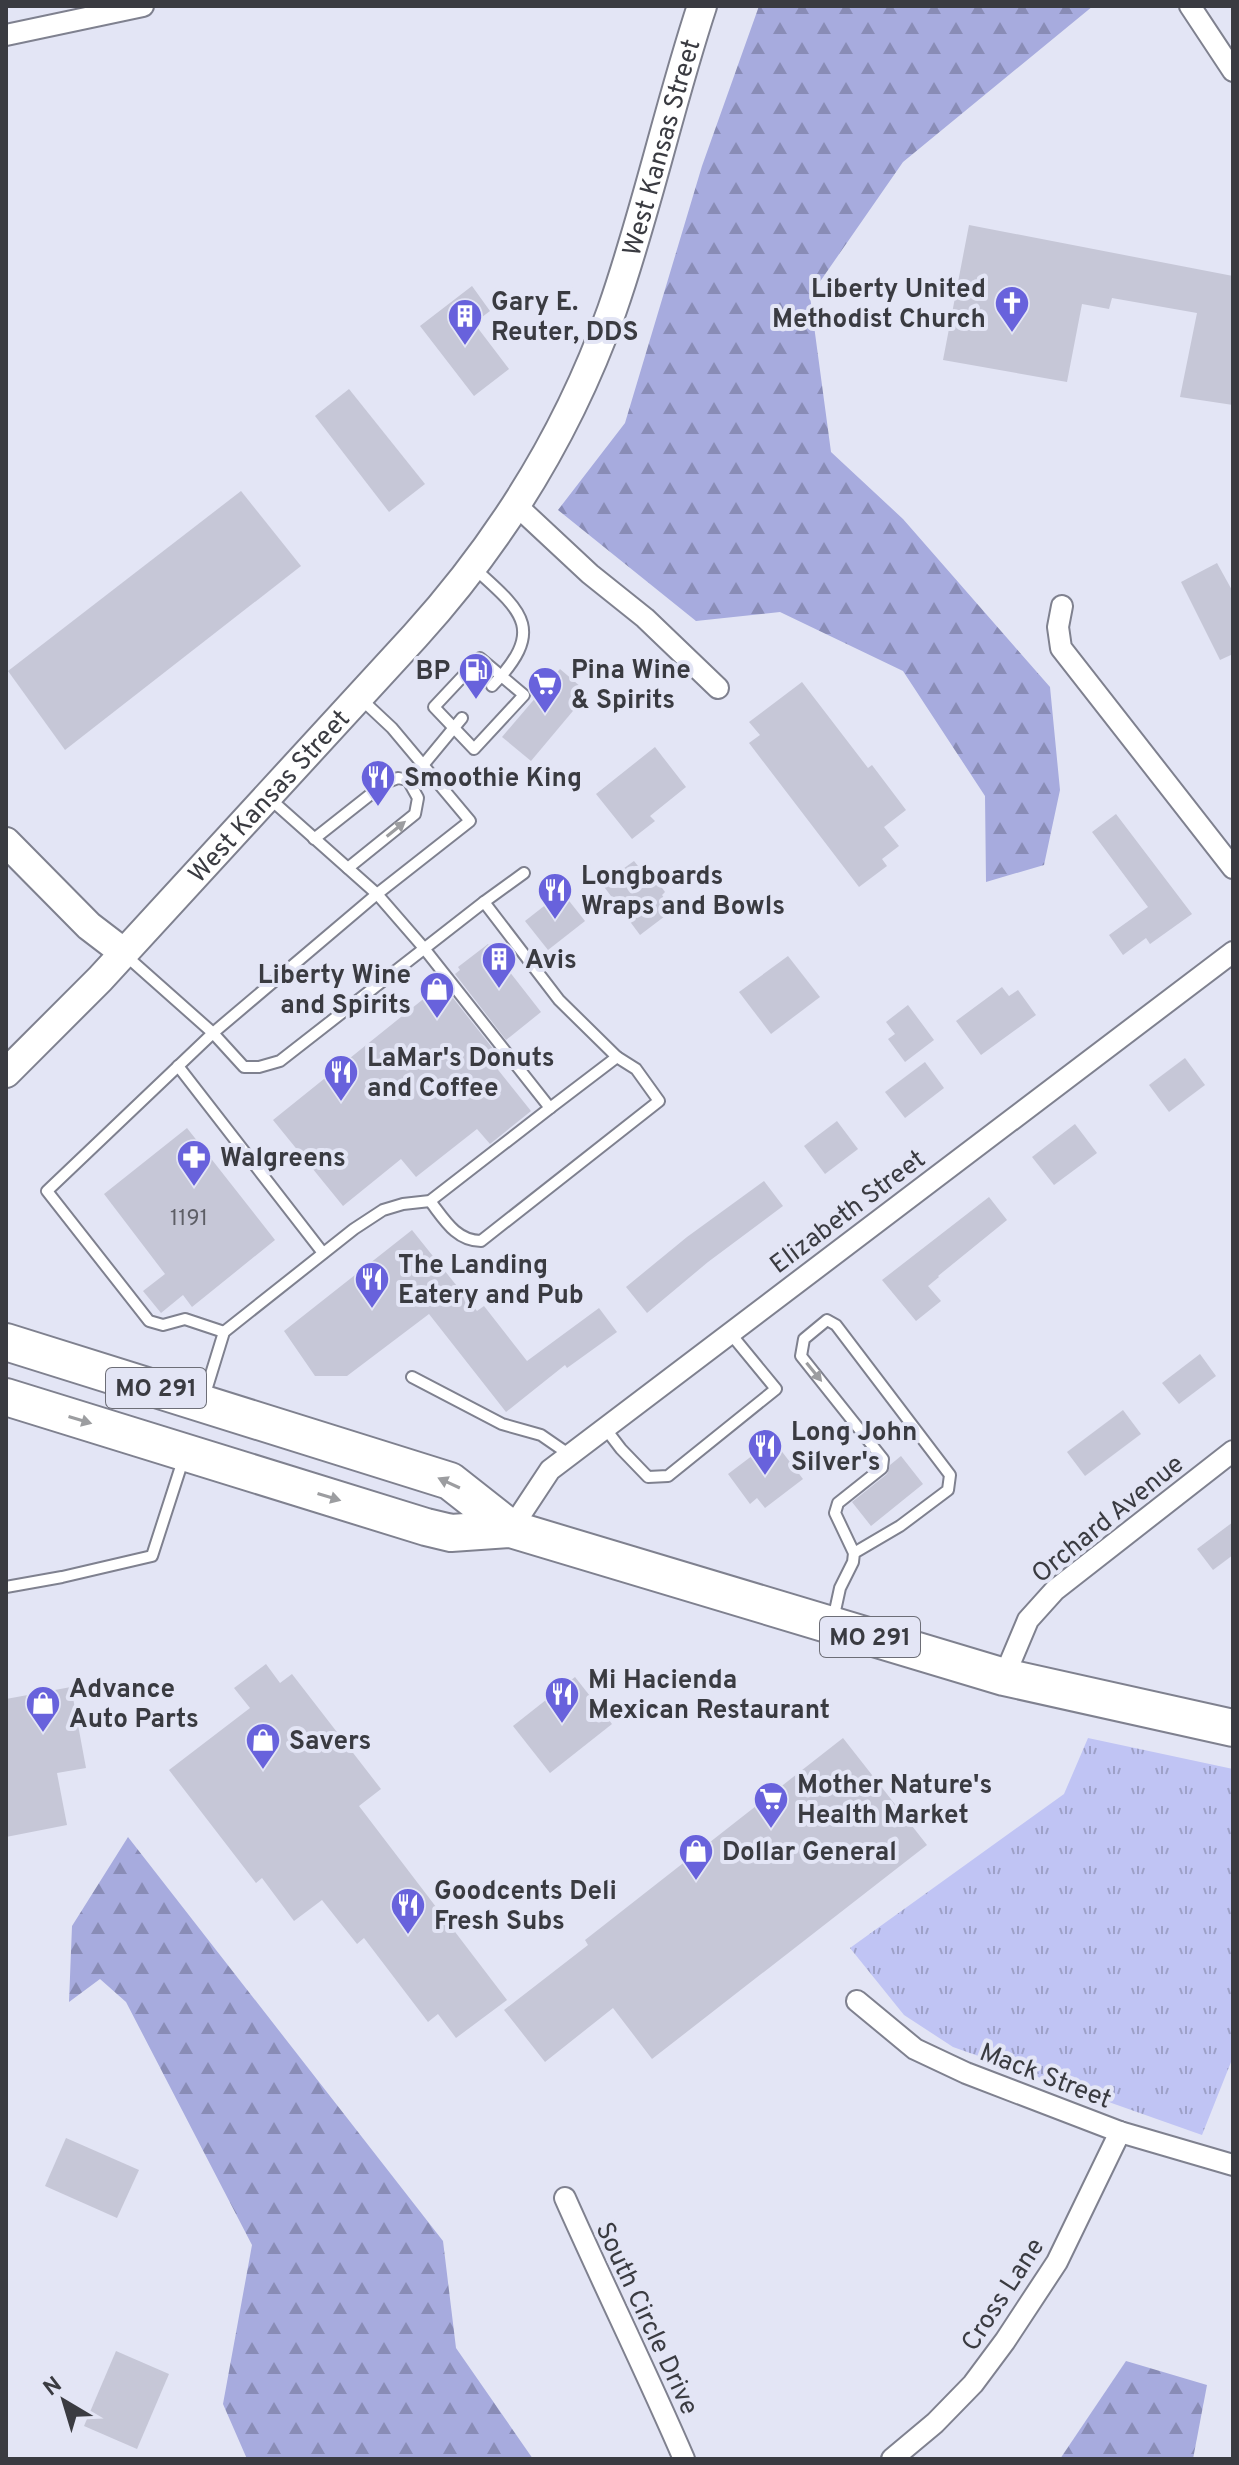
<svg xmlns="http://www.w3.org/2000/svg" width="1239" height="2465" font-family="Overpass,sans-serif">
<defs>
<pattern id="grass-tufts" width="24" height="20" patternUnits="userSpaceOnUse" patternTransform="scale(2)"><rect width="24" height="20" fill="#c0c4f4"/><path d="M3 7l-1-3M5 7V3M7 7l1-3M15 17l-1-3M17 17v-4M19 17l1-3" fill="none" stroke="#9da0c7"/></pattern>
<pattern id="forest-firs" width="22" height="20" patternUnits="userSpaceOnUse" patternTransform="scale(2)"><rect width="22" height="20" fill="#a7abde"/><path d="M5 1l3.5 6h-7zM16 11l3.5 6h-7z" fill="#898cb6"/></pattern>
</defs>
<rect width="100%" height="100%" fill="#e3e5f5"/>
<path fill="url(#grass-tufts)" d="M1088 1738 1233 1769V2057L1202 2135 953 2047 904 2015 850 1948 1064 1794Z"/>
<g fill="url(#forest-firs)">
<path d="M759 6H1093L903 162 810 296 831 452 903 519 1050 687 1060 790 1044 865 986 882 985 796 903 671 780 612 696 621 558 510 625 423 702 166Z"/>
<path d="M128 1837 443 2241 456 2348 533 2459H247L223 2404 252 2245 126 2002 100 1979 69 2002 72 1926Z"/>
<path d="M1126 2361 1207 2385 1193 2459H1060Z"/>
</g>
<g fill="#c6c7d7">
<path d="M969 225 1233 276V405L1180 397 1197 313 1112 298 1109 309 1082 304 1067 382 943 360Z"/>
<path d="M472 286 490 311 474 323 509 369 474 396 420 326Z"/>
<path d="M349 389 425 484 389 512 315 416Z"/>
<path d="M241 491 301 566 65 750 8 671Z"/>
<path d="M1217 563 1233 592V654L1220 660 1181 582Z"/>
<path d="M560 669 588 693 531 761 502 737Z"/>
<path d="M802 682 868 768 872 765 906 810 884 827 899 846 882 859 887 866 859 887 749 743 760 735 749 722Z"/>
<path d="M655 747 686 787 650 816 655 821 632 839 596 794Z"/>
<path d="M1116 814 1192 914 1150 944 1146 938 1123 955 1109 935 1148 907 1092 832Z"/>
<path d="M634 861 646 876 651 873 665 892 662 895 673 910 640 935 602 884Z"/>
<path d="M562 892 585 921 548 950 525 921Z"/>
<path d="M488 944 541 1012 506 1040 455 974 460 970 458 967Z"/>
<path d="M788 956 820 997 771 1034 739 992Z"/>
<path d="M442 984 494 1050 487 1056 531 1111 490 1144 477 1129 416 1177 401 1159 343 1206 273 1120Z"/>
<path d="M1002 987 1009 996 1018 990 1036 1015 981 1055 956 1021Z"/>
<path d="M908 1005 934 1040 905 1062 888 1039 895 1034 886 1022Z"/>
<path d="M1185 1058 1205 1085 1169 1112 1149 1085Z"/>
<path d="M925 1062 944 1088 905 1118 885 1092Z"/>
<path d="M837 1121 858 1149 825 1174 804 1146Z"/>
<path d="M1075 1124 1097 1153 1054 1185 1032 1157Z"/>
<path d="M187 1128 275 1240 192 1307 183 1295 161 1313 143 1291 165 1274 104 1194Z"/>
<path d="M764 1181 783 1206 708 1262 647 1313 626 1287 687 1237Z"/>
<path d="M989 1197 1007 1220 938 1276 939 1277 928 1286 941 1301 916 1321 882 1280Z"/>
<path d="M412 1230 477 1311 484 1306 527 1361 599 1308 617 1332 567 1368 565 1365 506 1412 429 1314 347 1376H315L284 1331Z"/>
<path d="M1200 1354 1216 1376 1179 1404 1162 1383Z"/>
<path d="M1123 1410 1141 1434 1085 1476 1067 1452Z"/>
<path d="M773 1440 803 1479 765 1508 757 1498 750 1504 728 1474Z"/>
<path d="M901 1456 923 1484 871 1526 852 1502 887 1474 890 1465Z"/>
<path d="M1233 1522V1555L1213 1570 1197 1549Z"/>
<path d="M266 1664 280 1683 292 1674 381 1789 359 1806 507 2000 456 2038 438 2014 428 2022 364 1938 357 1944 322 1900 294 1921 262 1878 256 1883 169 1770 250 1708 234 1688Z"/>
<path d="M575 1677 612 1724 550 1773 513 1726Z"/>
<path d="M71 1687 86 1768 57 1773 67 1825 6 1837V1699Z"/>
<path d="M843 1738 927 1845 652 2059 613 2008 545 2062 504 2010 588 1945 585 1940Z"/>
<path d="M66 2138 139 2170 117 2218 45 2186Z"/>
<path d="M116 2351 169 2374 137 2449 84 2426Z"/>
</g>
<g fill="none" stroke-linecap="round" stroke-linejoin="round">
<g stroke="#7f818f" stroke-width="14">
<g id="lane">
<path d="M475 569C523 612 546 630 492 686"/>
<path d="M480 658 524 695 474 749 434 707Z"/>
<path d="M408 780 424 764 462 718"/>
<path d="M314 839 385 783 398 778 408 780"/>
<path d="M348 868 415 814 418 798 408 780"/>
<path d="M484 902 524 873"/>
<path d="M124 954 213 1033 377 894 470 821 392 728 360 698"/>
<path d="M178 1066 323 1253"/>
<path d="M430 1201C444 1219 456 1241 481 1241L659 1101 636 1069 617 1057"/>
<path d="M224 1332 185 1319 163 1325 149 1321 47 1191 213 1033 244 1067H259L280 1061 484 902 559 1000 617 1057 550 1108"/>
<path d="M412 1377 502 1424 541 1435 570 1455"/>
<path d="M204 1397 224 1332 354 1229 383 1210 403 1204 430 1201 550 1108 423 947 377 894 269 798"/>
<path d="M605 1428 621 1449 648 1477 668 1476 776 1389 730 1333"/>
<path d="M6 1587 62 1577 152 1556 184 1457"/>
<path d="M833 1620 840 1588 853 1562 854 1553 900 1526 948 1490 950 1475 836 1325 827 1320 804 1339 801 1356 883 1459 882 1468 838 1503 835 1513 854 1553"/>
</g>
</g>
<g stroke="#7f818f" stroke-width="24">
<g id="street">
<path d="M1190 6 1233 71"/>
<path d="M6 35 143 6"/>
<path d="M516 505 590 574 645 618 718 688"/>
<path d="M1062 606 1058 627 1061 648 1233 868"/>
<path d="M511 1529 550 1470 1233 952"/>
<path d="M1004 1677 1028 1620 1055 1590 1233 1451"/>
<path d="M857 2001 915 2049 966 2073 1120 2132 1233 2165"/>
<path d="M565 2198C604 2286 646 2371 684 2459"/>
<path d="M892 2459 935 2423 973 2384 1005 2341 1057 2262 1120 2132"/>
</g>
</g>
<g stroke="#7f818f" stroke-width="32">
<g id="secondary">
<path d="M6 842 89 926 123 952"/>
<path id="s1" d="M6 1073 100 979 415 636C501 541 569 431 612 310 647 210 669 106 702 6"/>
</g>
</g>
<g stroke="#7f818f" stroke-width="40">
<g id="highway">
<path d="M6 1342 450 1481 511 1529"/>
<path d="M6 1397 426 1527 451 1533 511 1529 1004 1677 1233 1728"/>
</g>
</g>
<use href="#lane" stroke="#fff" stroke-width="10"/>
<use href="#street" stroke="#fff" stroke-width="20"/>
<use href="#secondary" stroke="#fff" stroke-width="28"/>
<use href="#highway" stroke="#fff" stroke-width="36"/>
</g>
<defs><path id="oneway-solid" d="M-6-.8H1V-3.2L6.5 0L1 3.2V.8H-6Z" transform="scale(2)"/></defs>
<g fill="#9c9da0">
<use href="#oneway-solid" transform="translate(396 829) rotate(-39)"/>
<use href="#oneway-solid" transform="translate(814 1372) rotate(51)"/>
<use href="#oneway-solid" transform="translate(80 1420) rotate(17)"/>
<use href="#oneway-solid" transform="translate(449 1483) rotate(-155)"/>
<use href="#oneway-solid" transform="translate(329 1497) rotate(17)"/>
</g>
<defs>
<g id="church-pin" transform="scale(1.8)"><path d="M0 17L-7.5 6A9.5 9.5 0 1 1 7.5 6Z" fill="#6862dc" stroke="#e3e5f5"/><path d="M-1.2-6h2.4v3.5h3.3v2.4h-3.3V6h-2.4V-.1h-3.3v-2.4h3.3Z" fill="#fff"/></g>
<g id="building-pin" transform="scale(1.8)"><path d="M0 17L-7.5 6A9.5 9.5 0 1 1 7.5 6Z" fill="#6862dc" stroke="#e3e5f5"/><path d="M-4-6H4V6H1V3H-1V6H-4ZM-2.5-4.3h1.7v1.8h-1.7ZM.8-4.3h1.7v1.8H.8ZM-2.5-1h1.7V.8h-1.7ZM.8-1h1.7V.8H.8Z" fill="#fff"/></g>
<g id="fuel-pin" transform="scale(1.8)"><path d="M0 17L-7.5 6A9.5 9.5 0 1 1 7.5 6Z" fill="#6862dc" stroke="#e3e5f5"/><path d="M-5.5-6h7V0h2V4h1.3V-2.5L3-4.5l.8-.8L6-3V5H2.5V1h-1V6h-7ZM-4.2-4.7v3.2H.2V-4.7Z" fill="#fff"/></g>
<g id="supermarket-pin" transform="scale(1.8)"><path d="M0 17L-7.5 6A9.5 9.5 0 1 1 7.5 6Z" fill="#6862dc" stroke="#e3e5f5"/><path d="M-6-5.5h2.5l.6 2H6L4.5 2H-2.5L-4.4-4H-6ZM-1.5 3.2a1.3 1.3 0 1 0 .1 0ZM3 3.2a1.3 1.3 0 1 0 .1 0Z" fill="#fff"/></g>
<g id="restaurant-pin" transform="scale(1.8)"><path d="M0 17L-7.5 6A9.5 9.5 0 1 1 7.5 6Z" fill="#6862dc" stroke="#e3e5f5"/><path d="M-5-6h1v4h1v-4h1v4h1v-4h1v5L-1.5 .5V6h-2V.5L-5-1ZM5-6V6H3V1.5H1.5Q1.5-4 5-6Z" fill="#fff"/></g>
<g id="shop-pin" transform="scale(1.8)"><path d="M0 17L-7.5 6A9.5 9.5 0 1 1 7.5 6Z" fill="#6862dc" stroke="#e3e5f5"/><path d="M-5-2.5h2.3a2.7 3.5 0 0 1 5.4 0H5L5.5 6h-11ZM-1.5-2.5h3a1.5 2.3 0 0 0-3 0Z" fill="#fff"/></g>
<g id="pharmacy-pin" transform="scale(1.8)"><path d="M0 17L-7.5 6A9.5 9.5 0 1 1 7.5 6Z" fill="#6862dc" stroke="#e3e5f5"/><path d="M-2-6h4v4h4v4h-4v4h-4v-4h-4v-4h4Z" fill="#fff"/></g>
</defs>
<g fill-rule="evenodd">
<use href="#church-pin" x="1012" y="303"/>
<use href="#building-pin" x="465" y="316"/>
<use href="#fuel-pin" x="476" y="670"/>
<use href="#supermarket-pin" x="545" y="684"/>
<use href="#restaurant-pin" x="378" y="777"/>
<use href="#restaurant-pin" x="555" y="890"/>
<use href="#building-pin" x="499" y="959"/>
<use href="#shop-pin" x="437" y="989"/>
<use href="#restaurant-pin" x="341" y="1072"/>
<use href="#pharmacy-pin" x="194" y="1157"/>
<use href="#restaurant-pin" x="372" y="1279"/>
<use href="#restaurant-pin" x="765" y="1446"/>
<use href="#restaurant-pin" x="562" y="1694"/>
<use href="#shop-pin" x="43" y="1703"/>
<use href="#shop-pin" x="263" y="1740"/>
<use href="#supermarket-pin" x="771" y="1799"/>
<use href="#shop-pin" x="696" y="1851"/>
<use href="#restaurant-pin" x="408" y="1905"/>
</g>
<g text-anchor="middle" stroke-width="8" stroke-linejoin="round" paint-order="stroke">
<g font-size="22" fill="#5d5e66">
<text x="189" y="1225">1191</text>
</g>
<g fill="#e3e5f5" stroke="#6d6e77" stroke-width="2">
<rect x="106" y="1368" width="100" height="40" rx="6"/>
<rect x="820" y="1617" width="100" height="40" rx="6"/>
</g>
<g font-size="24" font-weight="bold" fill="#3a3b41">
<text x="156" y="1396">MO 291</text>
<text x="870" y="1645">MO 291</text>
</g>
<g font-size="26" fill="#3a3b41" stroke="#e3e5f5">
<text dy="9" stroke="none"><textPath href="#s1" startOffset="1152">West Kansas Street</textPath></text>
<text dy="9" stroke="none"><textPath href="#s1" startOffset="382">West Kansas Street</textPath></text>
<text transform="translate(847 1211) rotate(-37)" y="9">Elizabeth Street</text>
<text transform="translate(1107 1518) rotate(-39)" y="9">Orchard Avenue</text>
<text transform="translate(1046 2075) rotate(21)" y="9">Mack Street</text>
<text transform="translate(1002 2294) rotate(-57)" y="9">Cross Lane</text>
<text transform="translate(648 2318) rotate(65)" y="9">South Circle Drive</text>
</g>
<g font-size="26" font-weight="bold" fill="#3a3b41" stroke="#e3e5f5" text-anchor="start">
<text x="986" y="297" text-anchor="end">Liberty United<tspan x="986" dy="30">Methodist Church</tspan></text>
<text x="491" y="310">Gary E.<tspan x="491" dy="30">Reuter, DDS</tspan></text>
<text x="571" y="678">Pina Wine<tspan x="571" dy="30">&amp; Spirits</tspan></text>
<text x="450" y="679" text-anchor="end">BP</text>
<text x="404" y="786">Smoothie King</text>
<text x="581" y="884">Longboards<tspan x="581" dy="30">Wraps and Bowls</tspan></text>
<text x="525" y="968">Avis</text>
<text x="411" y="983" text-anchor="end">Liberty Wine<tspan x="411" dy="30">and Spirits</tspan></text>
<text x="367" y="1066">LaMar's Donuts<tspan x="367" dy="30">and Coffee</tspan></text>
<text x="220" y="1166">Walgreens</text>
<text x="398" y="1273">The Landing<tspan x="398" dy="30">Eatery and Pub</tspan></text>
<text x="791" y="1440">Long John<tspan x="791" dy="30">Silver's</tspan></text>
<text x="588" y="1688">Mi Hacienda<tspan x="588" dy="30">Mexican Restaurant</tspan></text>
<text x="69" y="1697">Advance<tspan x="69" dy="30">Auto Parts</tspan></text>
<text x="289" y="1749">Savers</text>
<text x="797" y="1793">Mother Nature's<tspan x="797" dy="30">Health Market</tspan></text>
<text x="722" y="1860">Dollar General</text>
<text x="434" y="1899">Goodcents Deli<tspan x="434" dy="30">Fresh Subs</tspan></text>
</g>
</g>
<rect width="1239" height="2465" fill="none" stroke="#3a3b41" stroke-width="16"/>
<g transform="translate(64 2401) rotate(322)" stroke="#e3e5f5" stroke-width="6" paint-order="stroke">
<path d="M0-6L14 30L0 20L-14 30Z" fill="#3a3b41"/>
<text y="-12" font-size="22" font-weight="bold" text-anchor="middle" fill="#3a3b41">N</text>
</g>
</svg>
